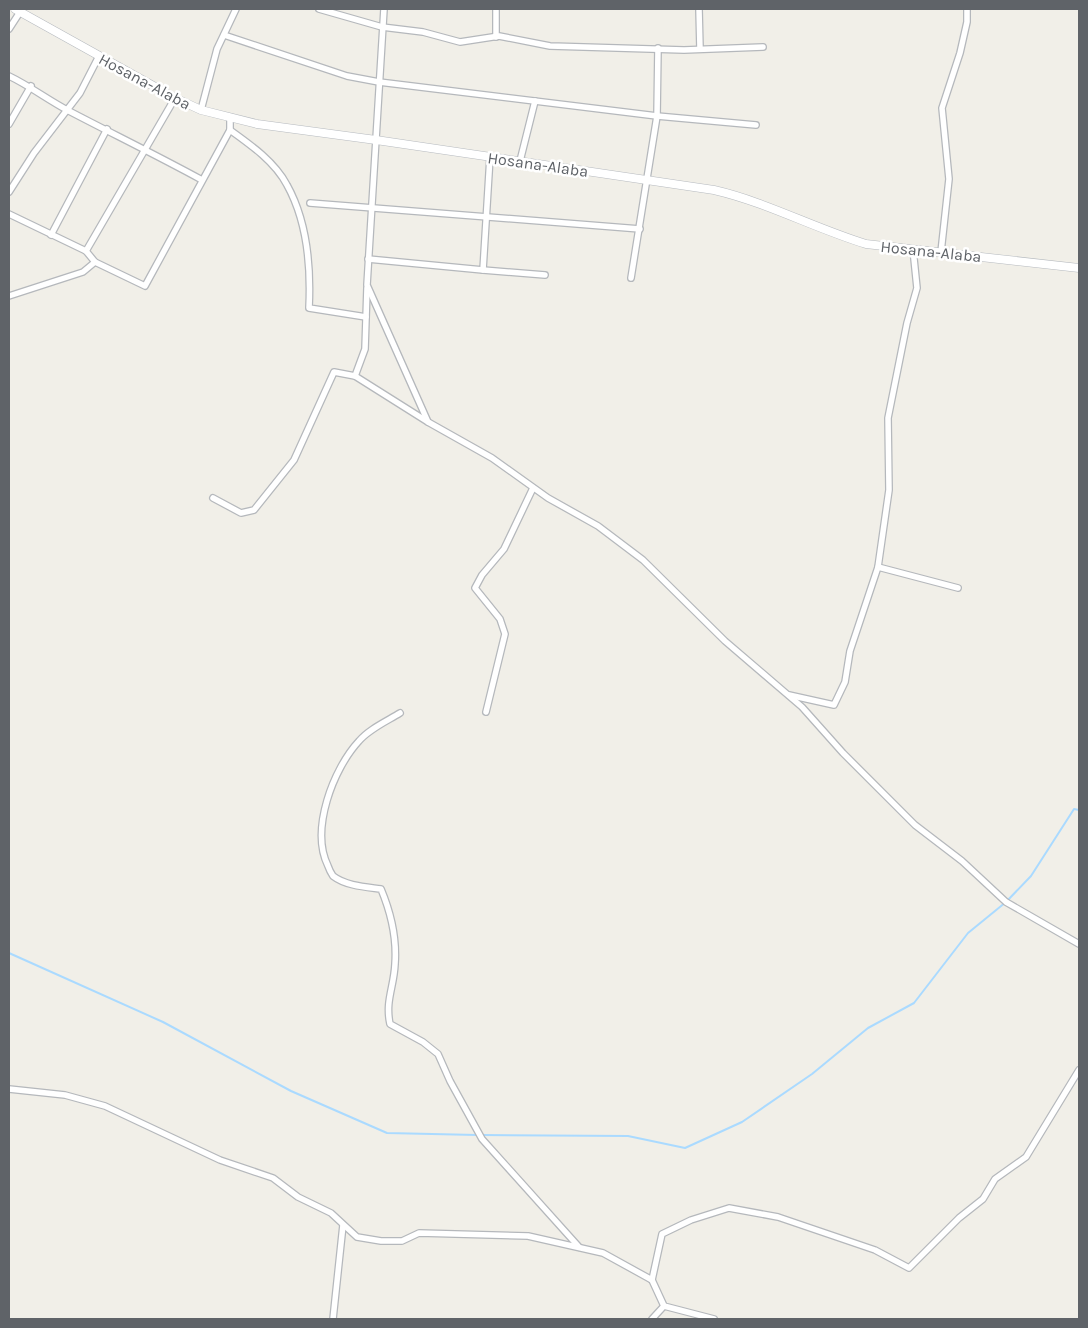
<svg xmlns="http://www.w3.org/2000/svg" width="1088" height="1328" font-family="Karla,sans-serif">
<rect width="100%" height="100%" fill="#f1efe8"/>
<g fill="none" stroke-linecap="round" stroke-linejoin="round">
<g stroke="#aadaff" stroke-width="2">
<path d="M9 953 163 1022 291 1091 387 1133 477 1135"/>
<path d="M482 1135 628 1136 685 1148 742 1122 812 1074 868 1028 914 1003 968 933 1006 902 1031 876 1074 809 1079 810"/>
</g>
<g stroke="#b5b8bc" stroke-width="8">
<g id="minor">
<path d="M319 9 382 27 423 32 460 42 499 36 550 46 684 50 763 47"/>
<path d="M384 9 367 285 428 422 492 458 548 498 598 526 643 560 725 641 802 707 843 753 915 825 962 861 1006 902 1079 944"/>
<path d="M699 9 700 49"/>
<path d="M9 29 20 12"/>
<path d="M224 35 347 76 379 82 657 116 756 125"/>
<path d="M496 37V9"/>
<path d="M9 76C30 86 48 100 69 111 113 134 158 156 202 180"/>
<path d="M201 110 217 49 236 9"/>
<path d="M230 117V130C251 145 275 162 287 185 307 221 311 268 309 308L366 317"/>
<path d="M9 124 31 86"/>
<path d="M520 161 535 101"/>
<path d="M9 192 34 153 80 93 99 56"/>
<path d="M310 203 640 229"/>
<path d="M9 214 86 251 95 262 145 286 230 130"/>
<path d="M51 235 107 129"/>
<path d="M86 251 175 98"/>
<path d="M941 252 949 179 942 108 960 53 967 22V9"/>
<path d="M368 259 483 270 490 157"/>
<path d="M483 270 545 275"/>
<path d="M631 278 657 116 658 48"/>
<path d="M9 296 83 272 95 262"/>
<path d="M355 376 365 349 367 288"/>
<path d="M213 498 241 513 254 510 294 460 334 372 355 376 428 422"/>
<path d="M878 567 958 588"/>
<path d="M789 695 834 705 845 682 850 651 878 567 889 490 888 418 907 323 917 288 913 249"/>
<path d="M486 712 505 634 500 619 475 588 482 575 504 549 533 488"/>
<path d="M400 713C387 721 369 729 359 741 333 769 310 830 328 866 329 869 331 873 333 876 346 886 366 887 381 889 391 913 397 937 395 964 394 987 385 1001 390 1024L423 1042 438 1054 450 1081 482 1139 579 1247"/>
<path d="M9 1089 65 1095 105 1106 220 1160 273 1178 298 1197 331 1213 357 1237 381 1241H402L419 1233 528 1236 603 1253 652 1280 664 1306 714 1319"/>
<path d="M652 1280 662 1234 691 1220 729 1208 778 1217 875 1250 909 1268 959 1218 983 1199 995 1179 1026 1157 1079 1070"/>
<path d="M333 1319 343 1225"/>
<path d="M652 1319 664 1306"/>
</g>
</g>
<g stroke="#b6babf" stroke-width="9">
<path id="secondary" d="M15 9 175 98 201 110 257 124 376 140 714 190C766 202 814 228 866 244L1079 268"/>
</g>
<use href="#minor" stroke="#fff" stroke-width="5.5"/>
<use href="#secondary" stroke="#fff" stroke-width="8"/>
</g>
<g text-anchor="middle" stroke-width="5" stroke-linejoin="round" paint-order="stroke">
<g font-size="16" fill="#5f6368" stroke="#fff">
<text transform="translate(145 81) rotate(28)" y="6">Hosana-Alaba</text>
<text transform="translate(538 164) rotate(8)" y="6">Hosana-Alaba</text>
<text transform="translate(931 251) rotate(6)" y="6">Hosana-Alaba</text>
</g>
</g>
<rect width="1088" height="1328" fill="none" stroke="#5f6368" stroke-width="20"/>
</svg>
